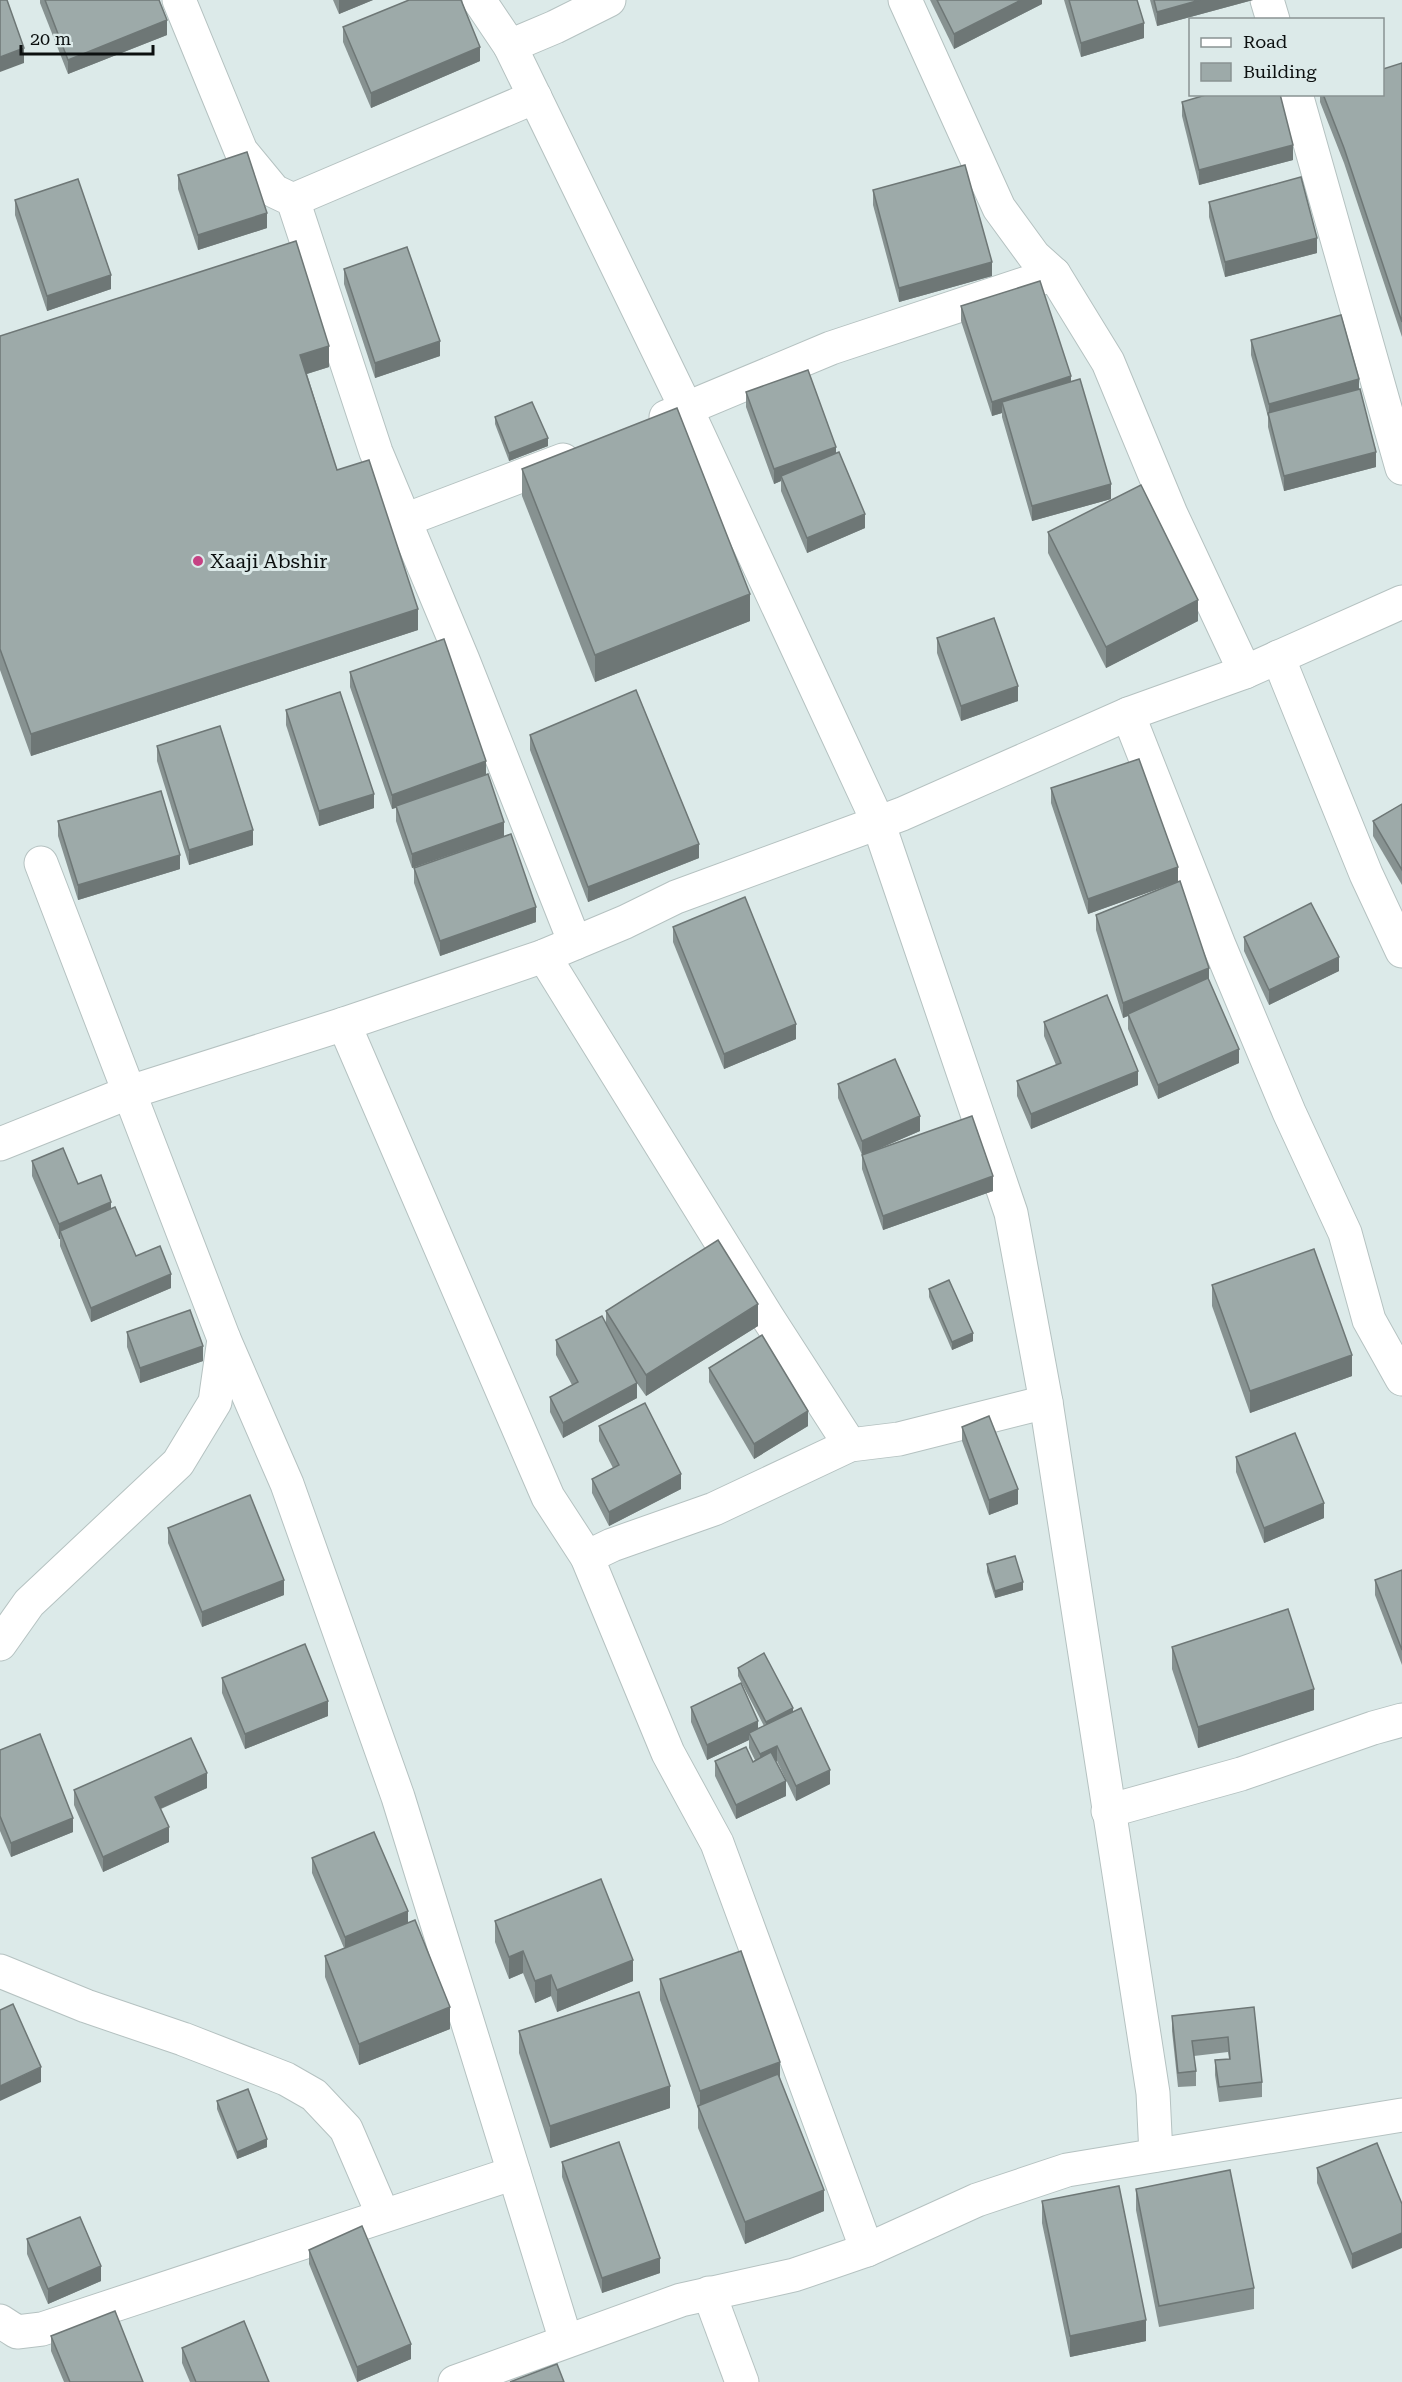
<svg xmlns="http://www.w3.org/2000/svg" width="1402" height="2382" font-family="'Roboto Serif',serif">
<rect width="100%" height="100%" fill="#dceae9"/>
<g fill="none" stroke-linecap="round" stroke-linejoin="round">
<g stroke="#b5c2c1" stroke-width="35">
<g id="street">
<path d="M179 0 241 151 274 191 293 200 376 452 463 660 575 943"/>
<path d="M479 0 510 46 555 27 609 0"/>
<path d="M905 0 999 208 1034 256 1054 274 1108 362 1171 514 1245 672"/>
<path d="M1267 0 1273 20"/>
<path d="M510 46 686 408 878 822 1011 1213 1046 1402 1153 2093 1156 2155"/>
<path d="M1296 94 1402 468"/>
<path d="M293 200 535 97"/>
<path d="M666 417 831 348 1054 274"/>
<path d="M405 520 563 460"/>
<path d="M1278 657 1366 874 1402 951"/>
<path d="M1128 714 1219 945 1289 1112 1345 1233 1369 1320 1402 1379"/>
<path d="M41 863 224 1339 287 1484 398 1797 566 2341"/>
<path d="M544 956 768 1318 850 1445"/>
<path d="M344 1024 548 1497 587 1557 668 1753 717 1843 867 2250"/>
<path d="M0 1144 130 1092 344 1024 544 956 625 922 676 897 902 814 1128 714 1245 672 1402 602"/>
<path d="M587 1557 612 1545 714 1509 850 1445 899 1439 1046 1402"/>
<path d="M0 1644 29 1603 178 1463 215 1402 224 1339"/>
<path d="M1108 1811 1241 1774 1373 1728 1402 1720"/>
<path d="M0 1971 86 2006 183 2039 286 2079 314 2095 346 2129 383 2215"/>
<path d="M709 2293 742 2382"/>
<path d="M0 2321 17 2332 42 2329 514 2173"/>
<path d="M455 2382 681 2300 794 2275 867 2250 977 2200 1067 2170 1402 2115"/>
</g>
</g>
<use href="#street" stroke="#fff" stroke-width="33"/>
</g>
<g fill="#879291">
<path d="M40 0H159L167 35 68 74 40 3Z"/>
<path d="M333 0H373L339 14Z"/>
<path d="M930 0H1042V4L954 49Z"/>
<path d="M1064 0H1137L1144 38 1081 57Z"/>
<path d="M1150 0H1253L1157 26Z"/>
<path d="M343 27 480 61 371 108 343 42Z"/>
<path d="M1402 63V337L1344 163 1320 102V94H1383Z"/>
<path d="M1182 102 1293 160 1199 185 1182 116Z"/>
<path d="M178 175 267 228 198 250 178 189Z"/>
<path d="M873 190 992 276 899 302 873 205Z"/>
<path d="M15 200 111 289 47 311 15 215Z"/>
<path d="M1209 202 1317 253 1225 277 1209 217Z"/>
<path d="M344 269 440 356 375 378 344 284Z"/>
<path d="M961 306 1071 382 1111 499 1032 521 1002 417V413L992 416 961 321Z"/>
<path d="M0 336 329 367 307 374 337 470 418 630 31 756 0 670Z"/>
<path d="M1251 340 1359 390 1376 467 1284 491 1268 427V417L1251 355Z"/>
<path d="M746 392 836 453 865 528 807 553 781 491V481L774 484 746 407Z"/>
<path d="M495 417 548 446 509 461 495 424Z"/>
<path d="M522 469 750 621 595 682 522 496Z"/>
<path d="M1048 532 1198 621 1106 668 1048 553Z"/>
<path d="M937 638 1018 701 961 721 937 653Z"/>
<path d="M350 672 486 775 504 836 536 922 440 956 414 883V868L478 845 412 868 396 821V808L392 809 350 687Z"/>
<path d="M286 710 374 808 319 826 286 725Z"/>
<path d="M530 735 699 858 588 902 530 750Z"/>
<path d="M157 746 253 845 189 865 157 761Z"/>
<path d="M1051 788 1178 882 1209 981 1239 1063 1158 1099 1128 1029V1016L1123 1018 1096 930V915L1176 882 1088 914 1051 803Z"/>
<path d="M1402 804V885L1373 836V821Z"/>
<path d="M58 821 180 869 78 900 58 836Z"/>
<path d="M673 927 796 1039 724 1069 673 942Z"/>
<path d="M1244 937 1339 971 1269 1005 1244 951Z"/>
<path d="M1044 1022 1138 1085 1031 1129 1017 1096V1081L1056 1065 1044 1036Z"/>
<path d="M838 1084 920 1131 878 1149 993 1191 883 1230 862 1169V1155L838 1098Z"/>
<path d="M32 1161 78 1184 111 1209 136 1256 171 1288 91 1322 60 1246V1239H59L32 1176Z"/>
<path d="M1212 1285 1352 1376 1250 1413 1212 1306Z"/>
<path d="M929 1289 973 1341 952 1350 929 1297Z"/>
<path d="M606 1311 758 1326 646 1396 634 1379 637 1398 563 1438 550 1412V1397L572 1385 556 1355V1340L606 1323Z"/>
<path d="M127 1332 203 1361 140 1383 127 1347Z"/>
<path d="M709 1368 808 1426 754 1459 709 1382Z"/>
<path d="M599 1426 681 1489 609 1526 592 1493V1479L613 1468 599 1441Z"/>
<path d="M962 1427 1018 1504 989 1515 962 1441Z"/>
<path d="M1236 1457 1324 1518 1264 1543 1236 1472Z"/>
<path d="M168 1528 284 1595 202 1627 168 1543Z"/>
<path d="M987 1564 1023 1590 995 1598 987 1572Z"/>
<path d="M1402 1570V1665L1375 1595V1580Z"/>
<path d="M1172 1647 1314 1710 1198 1748 1172 1669Z"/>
<path d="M738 1668 793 1712 830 1784 796 1801 777 1761H776L786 1796 736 1819 715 1776V1761L753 1762 755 1760 749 1748V1740L707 1760 691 1722V1707L758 1728 764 1726 738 1676Z"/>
<path d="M222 1678 328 1716 245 1749 222 1693Z"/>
<path d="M0 1750 73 1832 11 1857 0 1831Z"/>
<path d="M207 1788 161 1809 169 1842 103 1872 74 1805V1790Z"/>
<path d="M312 1858 408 1923 450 2029 359 2065 325 1977V1956L344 1948 312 1873Z"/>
<path d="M495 1921 633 1981 557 2012 551 1996 535 2003 523 1973 509 1979 495 1942Z"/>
<path d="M660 1979 780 2081 824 2211 745 2244 698 2128V2109L660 2000Z"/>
<path d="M1254 2007 1262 2082V2097L1219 2102 1215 2075V2060L1229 2059 1228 2052 1194 2056 1196 2071V2086L1178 2087 1172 2031V2016Z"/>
<path d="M519 2031 670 2108 550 2148 519 2053Z"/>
<path d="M217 2101 267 2147 237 2159 217 2109Z"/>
<path d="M1377 2143 1352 2269 1317 2183V2168Z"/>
<path d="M562 2162 660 2273 602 2293 562 2177Z"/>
<path d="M1136 2189 1254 2288V2309L1159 2327 1136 2210Z"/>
<path d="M1042 2201 1146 2341 1070 2357 1042 2223Z"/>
<path d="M27 2239 101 2281 48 2304 27 2254Z"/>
<path d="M309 2250 411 2359 357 2382 309 2264Z"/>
<path d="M51 2336 143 2382H64L51 2351Z"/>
<path d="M182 2348 269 2382H190L182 2363Z"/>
</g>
<g fill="#6e7776">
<path d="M339 0H373L339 14Z"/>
<path d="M1021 0H1042V4L954 49V34Z"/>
<path d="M1200 0H1253L1157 26V12Z"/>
<path d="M167 20V35L68 74V60Z"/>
<path d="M1144 23V38L1081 57V43Z"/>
<path d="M480 47V61L371 108V93Z"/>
<path d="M24 48V63L0 72V57Z"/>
<path d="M1293 145V160L1199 185V170Z"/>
<path d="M267 213V228L198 250V235Z"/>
<path d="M1317 238V253L1225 277V262Z"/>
<path d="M992 262V276L899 302V288Z"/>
<path d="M111 275V289L47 311V296Z"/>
<path d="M440 341V356L375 378V363Z"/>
<path d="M329 346V367L300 376V355Z"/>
<path d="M1071 376V391L1002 402V413L992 416V402Z"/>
<path d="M1359 379V394L1269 415V404Z"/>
<path d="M548 438V446L509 461V453Z"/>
<path d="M836 447V462L781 476V481L774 484V469Z"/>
<path d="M1376 452V467L1284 491V476Z"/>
<path d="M1111 484V499L1032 521V506Z"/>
<path d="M865 514V528L807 553V538Z"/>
<path d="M750 594V621L595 682V655Z"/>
<path d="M1198 600V621L1106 668V647Z"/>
<path d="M418 609V630L31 756V734Z"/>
<path d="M1018 686V701L961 721V706Z"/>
<path d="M486 761V776L392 809V795Z"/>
<path d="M374 794V808L319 826V811Z"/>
<path d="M504 822V836L412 868V854Z"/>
<path d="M253 830V845L189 865V850Z"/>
<path d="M699 844V858L588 902V887Z"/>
<path d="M180 855V869L78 900V885Z"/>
<path d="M1178 867V882L1088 914V899Z"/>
<path d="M536 907V922L440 956V941Z"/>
<path d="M1339 957V971L1269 1005V990Z"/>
<path d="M1209 968V983L1123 1018V1003Z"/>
<path d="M796 1024V1039L724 1069V1054Z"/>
<path d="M1239 1049V1063L1158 1099V1085Z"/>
<path d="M1138 1071V1085L1031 1129V1114Z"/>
<path d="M920 1116V1131L862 1156V1141Z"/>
<path d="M993 1176V1191L883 1230V1216Z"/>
<path d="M111 1202V1217L60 1231V1239H59V1224Z"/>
<path d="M171 1274V1288L91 1322V1308Z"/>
<path d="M758 1304V1326L646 1396V1375Z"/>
<path d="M973 1333V1341L952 1350V1342Z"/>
<path d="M203 1346V1361L140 1383V1368Z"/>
<path d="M1352 1355V1376L1250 1413V1391Z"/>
<path d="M637 1383V1398L563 1438V1423Z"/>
<path d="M808 1411V1426L754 1459V1444Z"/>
<path d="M681 1474V1489L609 1526V1512Z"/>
<path d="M1018 1489V1504L989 1515V1500Z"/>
<path d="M1324 1503V1518L1264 1543V1528Z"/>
<path d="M284 1580V1595L202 1627V1612Z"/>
<path d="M1023 1582V1590L995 1598V1591Z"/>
<path d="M1314 1689V1710L1198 1748V1727Z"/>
<path d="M328 1701V1716L245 1749V1734Z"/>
<path d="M793 1708V1716L766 1730V1722Z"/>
<path d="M758 1721V1736L749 1733V1740L707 1760V1745Z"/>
<path d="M777 1746V1761L760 1769V1754Z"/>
<path d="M830 1770V1784L796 1801V1786Z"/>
<path d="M207 1773V1788L155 1811V1797Z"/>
<path d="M786 1781V1796L736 1819V1805Z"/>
<path d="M73 1818V1832L11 1857V1843Z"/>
<path d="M169 1827V1842L103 1872V1857Z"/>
<path d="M408 1911V1925L345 1952V1937Z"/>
<path d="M523 1951V1973L509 1979V1957Z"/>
<path d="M633 1960V1981L557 2012V1990Z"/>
<path d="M551 1975V1996L535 2003V1981Z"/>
<path d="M450 2007V2029L359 2065V2044Z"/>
<path d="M780 2062V2084L700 2109V2091Z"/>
<path d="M41 2067V2082L0 2101V2086Z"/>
<path d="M670 2086V2108L550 2148V2126Z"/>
<path d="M267 2139V2147L237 2159V2152Z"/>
<path d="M824 2190V2211L745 2244V2222Z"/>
<path d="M1402 2233V2248L1352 2269V2254Z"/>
<path d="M660 2258V2273L602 2293V2278Z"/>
<path d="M101 2266V2281L48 2304V2289Z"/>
<path d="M1146 2320V2341L1070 2357V2336Z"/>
<path d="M411 2344V2359L357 2382V2367Z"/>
</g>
<g fill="#9daaa9" stroke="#6e7776" stroke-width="1.5">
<path d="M0 0H7L24 48 0 57Z"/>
<path d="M45 0H159L167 20 68 60Z"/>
<path d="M409 0H461L480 47 371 93 343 27Z"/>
<path d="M937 0H1021L954 34Z"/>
<path d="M1069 0H1137L1144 23 1081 43Z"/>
<path d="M1154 0H1200L1157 12Z"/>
<path d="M1402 63V322L1344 148 1323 94H1383V69Z"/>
<path d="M1209 94H1280L1293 145 1199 170 1182 102Z"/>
<path d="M247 152 267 213 198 235 178 175Z"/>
<path d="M965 165 992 262 899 288 873 190Z"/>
<path d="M1301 177 1317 238 1225 262 1209 202Z"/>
<path d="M78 179 111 275 47 296 15 200Z"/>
<path d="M296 241 329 346 300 355 337 470 369 460 418 609 31 734 0 649V336Z"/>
<path d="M407 247 440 341 375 363 344 269Z"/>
<path d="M1040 281 1071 376 992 402 961 306Z"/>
<path d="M1341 315 1359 379 1269 404 1251 340Z"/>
<path d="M808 370 836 447 774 469 746 392Z"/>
<path d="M1080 379 1111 484 1032 506 1002 402Z"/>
<path d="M1360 389 1376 452 1284 476 1268 413Z"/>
<path d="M532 402 548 438 509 453 495 417Z"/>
<path d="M677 408 750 594 595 655 522 469Z"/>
<path d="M839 452 865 514 807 538 781 476Z"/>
<path d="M1141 485 1198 600 1106 647 1048 532Z"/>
<path d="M994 618 1018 686 961 706 937 638Z"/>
<path d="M444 639 486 761 392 795 350 672Z"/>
<path d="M636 690 699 844 588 887 530 735Z"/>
<path d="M340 692 374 794 319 811 286 710Z"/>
<path d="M220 726 253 830 189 850 157 746Z"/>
<path d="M1139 759 1178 867 1088 899 1051 788Z"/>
<path d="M488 774 504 822 412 854 396 806Z"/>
<path d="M161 791 180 855 78 885 58 821Z"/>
<path d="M1402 804V870L1373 821Z"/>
<path d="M511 834 536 907 440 941 414 868Z"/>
<path d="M1180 881 1209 968 1123 1003 1096 915Z"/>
<path d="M745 897 796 1024 724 1054 673 927Z"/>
<path d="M1311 903 1339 957 1269 990 1244 937Z"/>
<path d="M1208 978 1239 1049 1158 1085 1128 1014Z"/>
<path d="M1107 995 1138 1071 1031 1114 1017 1081 1061 1063 1044 1022Z"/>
<path d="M895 1059 920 1116 862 1141 838 1084Z"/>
<path d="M972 1116 993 1176 883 1216 862 1155Z"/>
<path d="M63 1148 78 1184 101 1175 111 1202 59 1224 32 1161Z"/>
<path d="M115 1207 136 1256 160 1246 171 1274 91 1308 60 1231Z"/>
<path d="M718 1240 758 1304 646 1375 606 1311Z"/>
<path d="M1314 1249 1352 1355 1250 1391 1212 1285Z"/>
<path d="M949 1280 973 1333 952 1342 929 1289Z"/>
<path d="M190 1310 203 1346 140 1368 127 1332Z"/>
<path d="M602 1316 637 1383 563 1423 550 1397 578 1382 556 1340Z"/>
<path d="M762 1335 808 1411 754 1444 709 1368Z"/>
<path d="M645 1403 681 1474 609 1512 592 1479 619 1465 599 1426Z"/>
<path d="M989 1416 1018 1489 989 1500 962 1427Z"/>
<path d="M1295 1433 1324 1503 1264 1528 1236 1457Z"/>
<path d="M250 1495 284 1580 202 1612 168 1528Z"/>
<path d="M1015 1556 1023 1582 995 1591 987 1564Z"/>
<path d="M1402 1570V1650L1375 1580Z"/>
<path d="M1288 1609 1314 1689 1198 1727 1172 1647Z"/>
<path d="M305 1644 328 1701 245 1734 222 1678Z"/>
<path d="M764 1653 793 1708 766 1722 738 1668Z"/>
<path d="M741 1683 758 1721 707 1745 691 1707Z"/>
<path d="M801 1708 830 1770 796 1786 777 1746 760 1754 749 1733Z"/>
<path d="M40 1734 73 1818 11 1843 0 1816V1750Z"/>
<path d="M191 1738 207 1773 155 1797 169 1827 103 1857 74 1790Z"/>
<path d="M746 1747 753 1762 771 1752 786 1781 736 1805 715 1761Z"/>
<path d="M374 1832 408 1911 345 1937 312 1858Z"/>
<path d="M601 1879 633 1960 557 1990 551 1975 535 1981 523 1951 509 1957 495 1921Z"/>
<path d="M415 1920 450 2007 359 2044 325 1956Z"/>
<path d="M741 1951 780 2062 700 2091 660 1979Z"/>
<path d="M639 1992 670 2086 550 2126 519 2031Z"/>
<path d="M13 2004 41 2067 0 2086V2010Z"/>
<path d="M1254 2007 1262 2082 1219 2087 1215 2060 1230 2059 1228 2037 1192 2041 1196 2071 1178 2073 1172 2016Z"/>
<path d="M778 2074 824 2190 745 2222 698 2106Z"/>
<path d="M248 2089 267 2139 237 2152 217 2101Z"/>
<path d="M619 2142 660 2258 602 2278 562 2162Z"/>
<path d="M1377 2143 1402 2204V2233L1352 2254 1317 2168Z"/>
<path d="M1230 2170 1254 2288 1159 2306 1136 2189Z"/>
<path d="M1119 2186 1146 2320 1070 2336 1042 2201Z"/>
<path d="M80 2217 101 2266 48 2289 27 2239Z"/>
<path d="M362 2226 411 2344 357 2367 309 2250Z"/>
<path d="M115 2311 143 2382H70L51 2336Z"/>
<path d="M244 2321 269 2382H196L182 2348Z"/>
<path d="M557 2364 564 2382H510Z"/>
</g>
<circle fill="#c64183" stroke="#dceae9" stroke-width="2" cx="198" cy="561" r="6"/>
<g text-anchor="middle" stroke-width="6" stroke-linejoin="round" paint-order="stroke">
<g font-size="20" fill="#0c1010" stroke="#dceae9" text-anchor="start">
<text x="210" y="568">Xaaji Abshir</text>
</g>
</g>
<rect x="1189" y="18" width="195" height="78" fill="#dceae9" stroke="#899392" stroke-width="1.5"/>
<rect x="1201" y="38" width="30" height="9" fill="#ffffff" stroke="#899392" stroke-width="1.5"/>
<text x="1243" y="48" font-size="18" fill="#0c1010">Road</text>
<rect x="1201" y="63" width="30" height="18" fill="#9daaa9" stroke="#899392" stroke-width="1.5"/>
<text x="1243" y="78" font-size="18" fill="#0c1010">Building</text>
<path d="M21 45v9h132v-9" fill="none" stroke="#0c1010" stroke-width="3"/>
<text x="30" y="45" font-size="18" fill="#0c1010" stroke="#dceae9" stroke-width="4.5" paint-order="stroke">20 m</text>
</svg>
